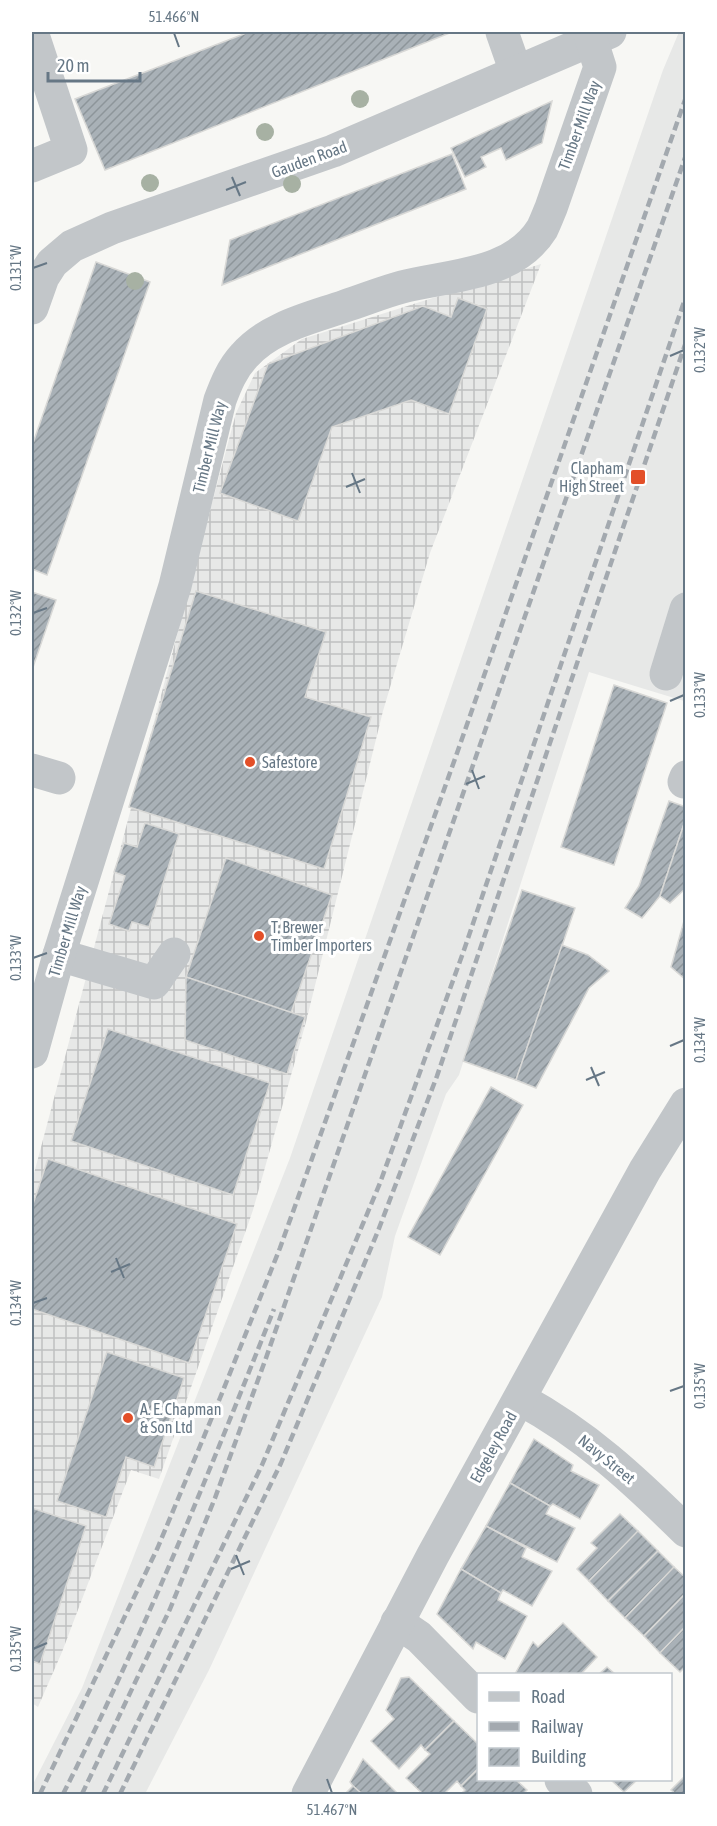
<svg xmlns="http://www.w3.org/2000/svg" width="717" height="1826" font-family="'Asap Condensed',sans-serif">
<defs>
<pattern id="industrial-grid" width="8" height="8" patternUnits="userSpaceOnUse" patternTransform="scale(1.5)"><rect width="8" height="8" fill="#e7e8e7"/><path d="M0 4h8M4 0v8" fill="none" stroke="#bfc1c1"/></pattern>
<pattern id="building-hatch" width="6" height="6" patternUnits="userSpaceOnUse" patternTransform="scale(1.5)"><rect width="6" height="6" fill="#a9b1b7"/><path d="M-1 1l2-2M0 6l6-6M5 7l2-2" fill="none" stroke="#8d959a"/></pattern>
</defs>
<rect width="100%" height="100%" fill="#f7f7f4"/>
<path fill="#e7e8e7" d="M679 32H685L684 701 589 672 459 1075 446 1094 395 1236 382 1297 209 1670 145 1794H32V1786L82 1688 290 1158 663 70Z"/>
<path fill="url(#industrial-grid)" d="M541 264 430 553 383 711 306 1022 253 1210 159 1479 131 1470 62 1652 38 1707 32 1703V1181L236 413 255 373 302 339Z"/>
<g fill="url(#building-hatch)" stroke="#d8d8d6" stroke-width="1.5">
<path d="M249 32H452L105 170 75 99Z"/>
<path d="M552 101 542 143 506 160 501 148 481 157 486 167 465 177 451 148Z"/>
<path d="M452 154 466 189 222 285 230 240Z"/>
<path d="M96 262 150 282 47 575 32 569V446Z"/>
<path d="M458 298 487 309 449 414 411 400 332 427 298 521 220 493 268 364 423 306 451 317Z"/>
<path d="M196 591 326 632 305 697 371 717 324 869 129 807Z"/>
<path d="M32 592 56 600 32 670Z"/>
<path d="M614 685 667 703 614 865 561 847Z"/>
<path d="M669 801 686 807V818L660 896 642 918 625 908 639 886Z"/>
<path d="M686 818V888L670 903 660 896Z"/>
<path d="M145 823 179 834 149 927 132 922 129 931 109 924 125 876 114 872 124 843 137 847Z"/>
<path d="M226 858 332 895 291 1013 186 977Z"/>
<path d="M522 890 575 908 516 1080 463 1061Z"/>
<path d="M686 914V980L671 967Z"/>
<path d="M562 945 588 955 609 971 589 988 536 1088 516 1080Z"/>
<path d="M186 977 305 1017 287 1074 185 1040Z"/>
<path d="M108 1029 270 1083 233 1195 71 1141Z"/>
<path d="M491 1087 523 1105 440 1255 408 1237Z"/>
<path d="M48 1159 237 1224 189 1363 32 1309V1207Z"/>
<path d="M107 1352 184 1378 154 1467 126 1457 106 1517 57 1501Z"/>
<path d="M534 1439 573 1465 571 1471 599 1485 580 1519 553 1504 550 1506 510 1483Z"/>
<path d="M510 1483 550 1506 546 1514 575 1528 557 1562 486 1526Z"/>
<path d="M32 1508 86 1526 40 1664 32 1661Z"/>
<path d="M620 1514 638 1531 589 1581 577 1569 597 1548 591 1543Z"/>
<path d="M486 1526 526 1548 522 1557 552 1571 532 1606 503 1590 501 1593 461 1569Z"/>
<path d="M638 1531 658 1551 608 1601 589 1581Z"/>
<path d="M658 1551 674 1567 625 1618 608 1601Z"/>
<path d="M674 1567 686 1578V1593L644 1636 625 1618Z"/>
<path d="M461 1569 501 1593 498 1600 527 1616 505 1659 476 1642 473 1649 437 1614Z"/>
<path d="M686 1593V1626L660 1653 644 1636Z"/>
<path d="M563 1623 597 1657 581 1674H515L533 1642 538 1647Z"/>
<path d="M686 1626V1666L680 1672 660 1653Z"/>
<path d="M607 1667 615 1674H599Z"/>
<path d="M409 1677 454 1721 425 1750 421 1745 399 1769 371 1741 394 1719 386 1710 401 1678Z"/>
<path d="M454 1721 478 1744V1769L461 1786 457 1781 444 1794H423L406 1778 430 1754 425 1750Z"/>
<path d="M363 1759 398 1794H362L353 1786 350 1782Z"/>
<path d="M478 1769V1780H516L527 1790 523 1794H461L465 1790 461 1786Z"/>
<path d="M685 1776 686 1794H676L671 1790Z"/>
<path d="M611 1780H637L624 1792Z"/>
<path d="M353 1786 362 1794H345Z"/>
</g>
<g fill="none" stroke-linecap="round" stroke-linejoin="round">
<g stroke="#c2c6c9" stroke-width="33">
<path d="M32 32 71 150 32 166"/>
<path d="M502 32 516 72"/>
<path d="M32 308 43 277 52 263 72 246 112 228 333 151 610 32"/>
<path d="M666 674 686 609"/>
<path d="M32 770 59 778"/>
<path d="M684 782 686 777"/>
<path d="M59 955 154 983 174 954"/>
<path d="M32 1052 59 955 175 586 220 400C226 384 232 369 244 356 269 327 311 318 345 306 364 300 383 292 402 287 448 275 513 276 542 229 545 223 548 215 551 208L600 67 591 39"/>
<path d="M520 1399C586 1435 632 1478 686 1531"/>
<path d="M397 1622 419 1637 478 1697"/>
<path d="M561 1780 576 1794"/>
<path d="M308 1794 433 1555 645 1170 686 1104"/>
</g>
<g stroke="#a3a9af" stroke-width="4.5" stroke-dasharray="9 4.5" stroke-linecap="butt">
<path d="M40 1794 158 1547 220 1398 280 1248 456 756 686 97"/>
<path d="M63 1794C143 1637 209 1473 274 1309"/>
<path d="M82 1794 170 1609 215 1498 266 1358 686 155"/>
<path d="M103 1794 262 1465 380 1183 464 950 686 296"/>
<path d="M120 1794 281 1463 378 1231 437 1076 686 342"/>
</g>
</g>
<g fill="#a7b1a3">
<circle cx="360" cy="99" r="9"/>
<circle cx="265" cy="132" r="9"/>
<circle cx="150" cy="183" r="9"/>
<circle cx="292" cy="184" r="9"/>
<circle cx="135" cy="281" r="9"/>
</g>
<path fill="none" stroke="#667785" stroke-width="2" d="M174 33 179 47M232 177 240 196M226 190 246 182M33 268 47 263M670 356 684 350M352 473 360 493M346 487 365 479M33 613 47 608M670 701 684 695M472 770 479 789M466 784 485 776M33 958 47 953M670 1046 684 1040M591 1067 599 1086M586 1080 605 1072M116 1258 124 1278M111 1272 130 1264M33 1303 47 1298M670 1391 684 1386M236 1555 244 1575M231 1569 250 1561M33 1649 47 1643M327 1779 332 1793"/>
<g fill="#e34f28" stroke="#fff" stroke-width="2">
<rect x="630" y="469" width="16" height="16" rx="3"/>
<circle cx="250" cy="762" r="6"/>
<circle cx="259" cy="936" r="6"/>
<circle cx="128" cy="1418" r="6"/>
</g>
<g text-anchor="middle" stroke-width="6" stroke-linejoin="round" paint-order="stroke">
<g font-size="16" fill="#667785" stroke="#fff">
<text transform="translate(579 125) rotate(-70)" y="6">Timber Mill Way</text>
<text transform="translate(309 159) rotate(-20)" y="6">Gauden Road</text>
<text transform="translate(209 447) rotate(-76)" y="6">Timber Mill Way</text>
<text transform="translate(67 931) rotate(-73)" y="6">Timber Mill Way</text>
<text transform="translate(493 1447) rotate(-61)" y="6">Edgeley Road</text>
<text transform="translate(607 1459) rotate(39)" y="6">Navy Street</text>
</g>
<g font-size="16" fill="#667785" stroke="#fff" text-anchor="start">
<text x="624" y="474" text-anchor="end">Clapham<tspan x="624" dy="18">High Street</tspan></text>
<text x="262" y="768">Safestore</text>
<text x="271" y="933">T. Brewer<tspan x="271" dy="18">Timber Importers</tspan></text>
<text x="140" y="1415">A. E. Chapman<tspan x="140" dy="18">&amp; Son Ltd</tspan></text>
</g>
</g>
<rect width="717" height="1826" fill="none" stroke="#ffffff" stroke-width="66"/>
<rect x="477" y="1673" width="195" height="108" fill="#ffffff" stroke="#c2c9ce" stroke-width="1.5"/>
<rect x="489" y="1692" width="30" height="9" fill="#c2c6c9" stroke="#c2c9ce" stroke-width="1.5"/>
<text x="531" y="1703" font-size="18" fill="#667785">Road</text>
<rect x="489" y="1722" width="30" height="9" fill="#a3a9af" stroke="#c2c9ce" stroke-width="1.5"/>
<text x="531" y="1733" font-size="18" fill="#667785">Railway</text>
<rect x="489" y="1748" width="30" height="18" fill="url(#building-hatch)" stroke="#c2c9ce" stroke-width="1.5"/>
<text x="531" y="1763" font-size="18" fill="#667785">Building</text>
<path d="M48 72v9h92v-9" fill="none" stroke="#667785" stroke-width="3"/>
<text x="57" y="72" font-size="18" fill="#667785" stroke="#ffffff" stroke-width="4.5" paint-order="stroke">20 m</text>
<rect x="33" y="33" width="651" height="1760" fill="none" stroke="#667785" stroke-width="2"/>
<g font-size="15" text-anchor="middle" fill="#667785">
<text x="174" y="22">51.466°N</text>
<text transform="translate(16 268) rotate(-90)" y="5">0.131°W</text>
<text transform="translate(700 350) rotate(-90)" y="5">0.132°W</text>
<text transform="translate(16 613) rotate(-90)" y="5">0.132°W</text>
<text transform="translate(700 695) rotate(-90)" y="5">0.133°W</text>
<text transform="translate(16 958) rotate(-90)" y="5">0.133°W</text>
<text transform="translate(700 1040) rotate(-90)" y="5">0.134°W</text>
<text transform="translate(16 1303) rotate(-90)" y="5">0.134°W</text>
<text transform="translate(700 1386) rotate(-90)" y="5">0.135°W</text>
<text transform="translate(16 1649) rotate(-90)" y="5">0.135°W</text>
<text x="332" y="1815">51.467°N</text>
</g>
</svg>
